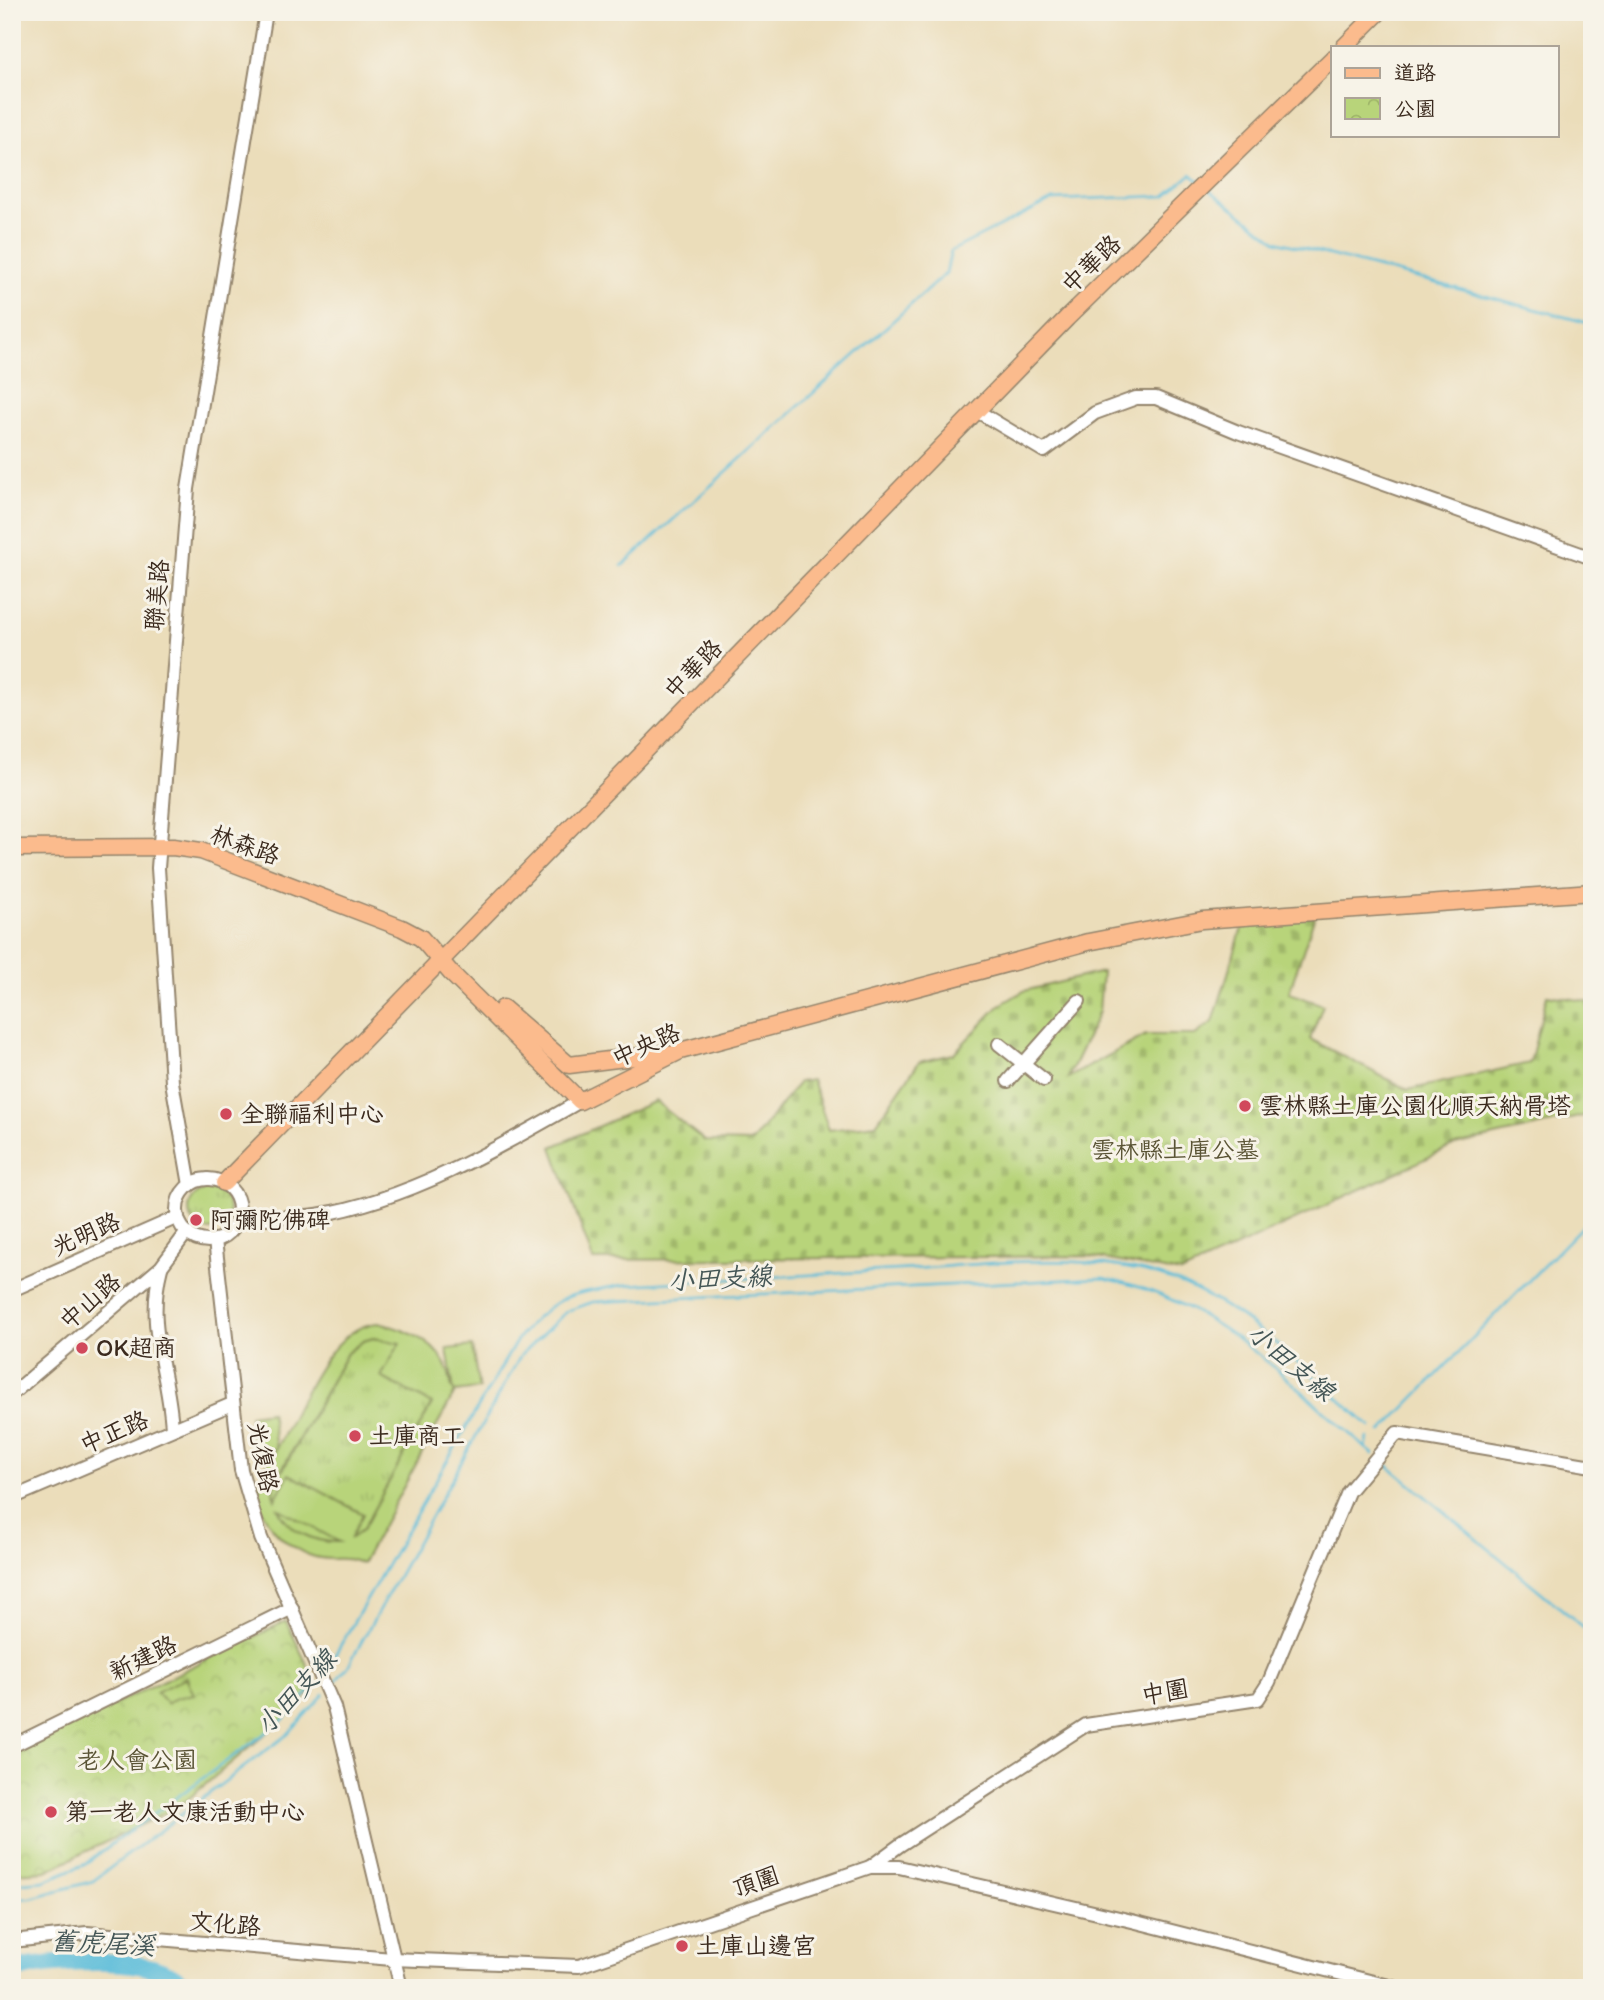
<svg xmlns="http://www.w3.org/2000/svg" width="1604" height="2000" font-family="Itim,'LXGW WenKai TC',sans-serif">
<defs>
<pattern id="grass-tufts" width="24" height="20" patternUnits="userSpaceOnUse" patternTransform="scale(1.75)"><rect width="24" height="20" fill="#b8d47a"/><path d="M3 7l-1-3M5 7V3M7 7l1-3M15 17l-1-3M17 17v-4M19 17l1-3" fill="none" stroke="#9fb669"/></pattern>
<pattern id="cemetery-stones" width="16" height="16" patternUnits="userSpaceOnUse" patternTransform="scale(1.75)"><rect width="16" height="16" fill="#b8d47a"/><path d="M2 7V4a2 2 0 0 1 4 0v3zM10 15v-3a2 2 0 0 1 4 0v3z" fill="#9fb669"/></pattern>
<pattern id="park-crowns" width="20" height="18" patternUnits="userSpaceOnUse" patternTransform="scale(1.75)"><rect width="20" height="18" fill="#b8d47a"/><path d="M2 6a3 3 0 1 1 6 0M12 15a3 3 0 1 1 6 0" fill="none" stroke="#9fb669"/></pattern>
</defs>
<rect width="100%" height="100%" fill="#f7f3e8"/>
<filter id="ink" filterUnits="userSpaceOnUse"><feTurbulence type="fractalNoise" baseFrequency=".0143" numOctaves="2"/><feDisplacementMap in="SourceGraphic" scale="14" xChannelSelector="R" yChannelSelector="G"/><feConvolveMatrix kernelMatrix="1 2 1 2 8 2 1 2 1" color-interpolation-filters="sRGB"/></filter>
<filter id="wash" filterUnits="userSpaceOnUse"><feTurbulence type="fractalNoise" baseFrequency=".00686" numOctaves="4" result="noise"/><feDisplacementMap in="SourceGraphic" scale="28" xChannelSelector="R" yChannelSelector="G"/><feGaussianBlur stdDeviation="1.57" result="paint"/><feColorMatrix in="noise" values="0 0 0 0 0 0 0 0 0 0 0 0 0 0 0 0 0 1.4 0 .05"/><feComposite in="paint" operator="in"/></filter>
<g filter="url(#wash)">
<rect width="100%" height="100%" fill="#ebddba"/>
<g fill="url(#grass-tufts)" stroke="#7a7f4c" stroke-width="2">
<circle cx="209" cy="1210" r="20"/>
<path d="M373 1338 400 1343 434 1401 363 1529C358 1534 352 1539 345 1541 312 1552 268 1518 275 1484L347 1353 363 1341Z"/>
</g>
<path fill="url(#cemetery-stones)" stroke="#7a7f4c" stroke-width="2" d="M1315 915 1289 993 1323 1005 1310 1039 1408 1090 1530 1063 1547 995 1592 1002V1114L1455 1145 1181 1273 1088 1256 593 1260 552 1147 655 1101 705 1141 752 1142 799 1082 812 1080 829 1130 876 1124 919 1062 953 1054 1000 1005 1024 991 1102 972 1099 1012 1068 1078 1146 1035H1195L1213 1022 1244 922Z"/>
<path fill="url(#park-crowns)" stroke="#7a7f4c" stroke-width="2" d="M286 1621 317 1685 296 1708 180 1806 46 1871 12 1873V1754Z"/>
<g fill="#b8d47a" stroke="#7a7f4c" stroke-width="2" fill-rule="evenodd">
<path d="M378 1323C407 1329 437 1341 448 1371 451 1378 450 1386 454 1391L447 1349 472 1346 479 1389 455 1392 362 1564C344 1555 338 1561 320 1558 288 1552 253 1517 259 1483 261 1471 270 1460 276 1449L254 1452 249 1415 271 1412 276 1448C299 1409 328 1326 378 1323ZM373 1338 400 1343 381 1377 432 1404 363 1529 350 1539 363 1514 289 1474 275 1499 273 1493 280 1473 347 1353 363 1341ZM278 1508 339 1542C315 1543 287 1531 278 1508Z"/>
<path d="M186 1677 194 1694 176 1698 167 1704 156 1692Z"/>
</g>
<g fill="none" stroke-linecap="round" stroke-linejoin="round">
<g stroke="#5abcd9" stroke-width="2.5">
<path d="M1207 188 1276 241 1592 324"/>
<path d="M622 566 946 273 951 251 1052 200 1165 196 1191 174 1199 181"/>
<path d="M1381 1432 1592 1216"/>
<path d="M1366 1448 1368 1438"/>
<path d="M1381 1460 1592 1634"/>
<path d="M325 1672 517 1340C554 1294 569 1294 624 1285 716 1280 807 1275 899 1270 993 1264 1098 1247 1187 1286 1257 1317 1313 1378 1371 1427"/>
<path d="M330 1687 347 1668 521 1355 567 1311 593 1302 1103 1278C1217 1299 1288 1383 1373 1454"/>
<path d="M12 1884 44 1881 83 1865 282 1721 317 1683"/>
<path d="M12 1899 31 1898 93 1881 288 1734 324 1694"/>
</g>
<path stroke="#5abcd9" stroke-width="18" d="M12 1970C51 1962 162 1951 185 1988"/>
</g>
</g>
<g filter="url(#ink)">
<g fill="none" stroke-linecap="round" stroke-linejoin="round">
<g stroke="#93846c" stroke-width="16">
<g id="minor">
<path d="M977 411 1044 451 1095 413 1136 398H1156L1238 432 1592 558"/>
<path d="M999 1044 1044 1080"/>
<path d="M1008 1081 1079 1001"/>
<circle cx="208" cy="1210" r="31"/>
<path d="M190 1185 172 1082 158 868 188 489 266 12"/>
<path d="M237 1220C264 1216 291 1219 317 1215 410 1200 500 1147 580 1101"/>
<path d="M215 1240 241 1470 261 1538 334 1707 401 1988"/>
<path d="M161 1268C145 1329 169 1370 172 1429"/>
<path d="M12 1290 178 1217"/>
<path d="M12 1394 161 1267 187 1232"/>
<path d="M12 1498 232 1404"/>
<path d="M12 1746 292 1608"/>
<path d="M870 1867 900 1845 1086 1725 1258 1699 1269 1682 1348 1492 1397 1433 1592 1466"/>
<path d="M12 1941 87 1933 392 1959 579 1966 870 1867H899L1132 1921 1397 1988"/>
</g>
</g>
<g stroke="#93846c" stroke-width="19">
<g id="major">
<path d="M1344 47 1379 12"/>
<path d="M12 848 173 847 201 851 402 928 421 938 451 973 580 1101 680 1051 1088 942 1202 920 1592 892"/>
<path d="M503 1008 569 1065 665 1053"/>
<path d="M224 1183 1067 318 1333 58"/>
</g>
</g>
<use href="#minor" stroke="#fff" stroke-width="12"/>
<use href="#major" stroke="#fbbb8d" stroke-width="16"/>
</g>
</g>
<g fill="#d1495b" stroke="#f7f3e8" stroke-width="2.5">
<circle cx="1245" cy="1106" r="7"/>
<circle cx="226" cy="1114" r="7"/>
<circle cx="196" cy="1220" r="7"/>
<circle cx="82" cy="1348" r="7"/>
<circle cx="355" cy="1436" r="7"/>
<circle cx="51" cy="1812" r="7"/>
<circle cx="682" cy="1946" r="7"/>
</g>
<g text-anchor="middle" stroke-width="6" stroke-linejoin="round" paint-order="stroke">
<g font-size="24" fill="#3b2a1e" stroke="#f7f3e8">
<text transform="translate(1091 264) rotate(-44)" y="8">中華路</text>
<text transform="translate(157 595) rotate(-85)" y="8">聯美路</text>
<text transform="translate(693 669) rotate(-46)" y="8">中華路</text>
<text transform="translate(245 845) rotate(20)" y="8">林森路</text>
<text transform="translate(646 1045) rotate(-24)" y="8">中央路</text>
<text transform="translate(86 1234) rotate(-24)" y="8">光明路</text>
<text transform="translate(90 1301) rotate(-41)" y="8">中山路</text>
<text transform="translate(114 1432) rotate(-23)" y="8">中正路</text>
<text transform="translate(263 1457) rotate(79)" y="8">光復路</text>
<text transform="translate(143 1658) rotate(-26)" y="8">新建路</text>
<text transform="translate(1165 1692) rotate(-9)" y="8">中圍</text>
<text transform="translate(756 1882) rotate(-18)" y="8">頂圍</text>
<text transform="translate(225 1924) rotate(5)" y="8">文化路</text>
</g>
<g font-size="24" fill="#3b2a1e" stroke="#f7f3e8" text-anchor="start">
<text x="1259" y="1114">雲林縣土庫公園化順天納骨塔</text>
<text x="240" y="1122">全聯福利中心</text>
<text x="210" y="1228">阿彌陀佛碑</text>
<text x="96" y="1356">OK超商</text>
<text x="369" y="1444">土庫商工</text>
<text x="65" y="1820">第一老人文康活動中心</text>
<text x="696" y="1954">土庫山邊宮</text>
</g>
<g font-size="24" fill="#5a5435" stroke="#f7f3e8">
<text x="1175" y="1158">雲林縣土庫公墓</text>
<text x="137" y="1768">老人會公園</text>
</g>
<g font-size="26" font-style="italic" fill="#445656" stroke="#f7f3e8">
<text transform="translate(720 1278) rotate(-3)" y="9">小田支線</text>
<text transform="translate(1291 1362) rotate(40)" y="9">小田支線</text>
<text transform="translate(296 1692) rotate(-47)" y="9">小田支線</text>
<text transform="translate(103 1943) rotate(3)" y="9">舊虎尾溪</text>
</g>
</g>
<rect width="1604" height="2000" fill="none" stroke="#f7f3e8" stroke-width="42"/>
<rect x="1331" y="46" width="228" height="91" fill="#f7f3e8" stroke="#aca397" stroke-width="2"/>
<rect x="1345" y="68" width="35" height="10" fill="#fbbb8d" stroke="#aca397" stroke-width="2"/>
<text x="1394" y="80" font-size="21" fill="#3b2a1e">道路</text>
<rect x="1345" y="98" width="35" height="21" fill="url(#park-crowns)" stroke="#aca397" stroke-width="2"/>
<text x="1394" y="116" font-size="21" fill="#3b2a1e">公園</text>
</svg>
